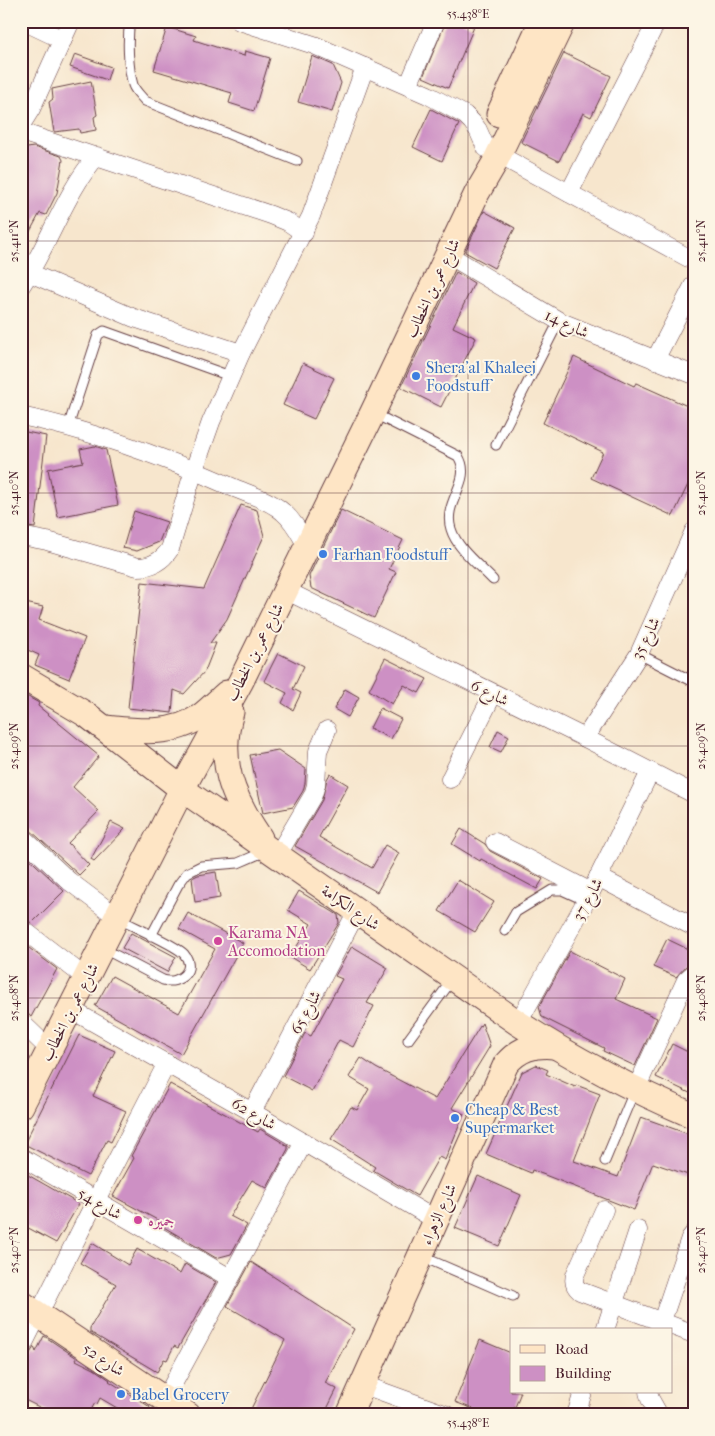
<svg xmlns="http://www.w3.org/2000/svg" width="715" height="1436" font-family="'IM FELL French Canon',Amiri,serif">
<rect width="100%" height="100%" fill="#fcf5e5"/>
<filter id="ink" filterUnits="userSpaceOnUse"><feTurbulence type="fractalNoise" baseFrequency=".02" numOctaves="2"/><feDisplacementMap in="SourceGraphic" scale="10" xChannelSelector="R" yChannelSelector="G"/><feConvolveMatrix kernelMatrix="1 2 1 2 8 2 1 2 1" color-interpolation-filters="sRGB"/></filter>
<filter id="wash" filterUnits="userSpaceOnUse"><feTurbulence type="fractalNoise" baseFrequency=".0096" numOctaves="4" result="noise"/><feDisplacementMap in="SourceGraphic" scale="20" xChannelSelector="R" yChannelSelector="G"/><feGaussianBlur stdDeviation="1.12" result="paint"/><feColorMatrix in="noise" values="0 0 0 0 0 0 0 0 0 0 0 0 0 0 0 0 0 1.4 0 .05"/><feComposite in="paint" operator="in"/></filter>
<g filter="url(#wash)">
<rect width="100%" height="100%" fill="#f7e6cd"/>
<g id="blocks">
<g fill="#cd90c4">
<path d="M446 21H460L474 27 448 88 423 77Z"/>
<path d="M167 27 196 36 194 40 244 56 245 51 270 58 254 111 229 103 232 93 154 70Z"/>
<path d="M564 53 611 76 591 117 583 113 559 161 521 142Z"/>
<path d="M75 54 111 67 107 80 70 67Z"/>
<path d="M312 56 333 65 341 83 332 112 298 102Z"/>
<path d="M91 81 97 115 94 117 96 130 80 133 79 129 54 132 49 102 53 99 52 89Z"/>
<path d="M431 109 459 124 442 161 413 147Z"/>
<path d="M34 147 61 156 63 160 57 193 46 215 40 213 21 248V149Z"/>
<path d="M484 211 515 228 494 268 465 252Z"/>
<path d="M456 272 474 283 453 327 476 338 441 407 401 387Z"/>
<path d="M574 357 634 386 636 383 694 409V472L673 516 591 478 603 452 543 423Z"/>
<path d="M303 363 334 378 314 419 283 405Z"/>
<path d="M21 431 46 436 35 528 21 526Z"/>
<path d="M95 446 106 450 118 505 58 517 48 469 83 462 80 449Z"/>
<path d="M241 505 257 510 264 536 227 619 210 643H216L205 671 184 694 174 690 172 713 128 708 142 582 204 589Z"/>
<path d="M341 510 403 540 389 569 396 572 374 618 311 588 309 576Z"/>
<path d="M134 511 167 522 159 542 137 551 123 548Z"/>
<path d="M21 602 43 607 39 620 85 638 69 679 35 665 39 655 21 647Z"/>
<path d="M278 653 304 666 293 689 301 693 293 710 282 703 287 693 264 681Z"/>
<path d="M385 658 427 679 419 693 404 685 392 704 369 690Z"/>
<path d="M345 689 359 697 348 717 334 709Z"/>
<path d="M21 693 39 703 38 706 99 756 73 787 99 811 68 843 89 865 79 875 28 828 21 826Z"/>
<path d="M380 708 401 719 391 739 370 728Z"/>
<path d="M498 730 509 736 501 752 490 747Z"/>
<path d="M278 750 306 769 305 783 303 791 293 807 263 813 250 755Z"/>
<path d="M330 774 348 785 319 837 372 868 385 845 399 853 377 892 295 846 322 800 327 779Z"/>
<path d="M111 822 125 829 94 861 91 859Z"/>
<path d="M461 829 485 844 490 851 543 879 537 889 481 859 480 861 452 844Z"/>
<path d="M21 851 64 891 32 923 21 918Z"/>
<path d="M216 872 220 898 195 902 192 878 198 875Z"/>
<path d="M458 880 494 902 475 932 439 911Z"/>
<path d="M299 891 338 915 339 923 310 969 290 957 311 924 288 910Z"/>
<path d="M188 913 243 943 181 1054 95 1006 112 976 179 1013 215 949 179 929Z"/>
<path d="M131 933 176 957 167 972 122 948Z"/>
<path d="M667 939 694 952V963L687 965 676 977 653 967Z"/>
<path d="M21 942 57 969 31 1017 21 1006Z"/>
<path d="M352 946 388 968 367 1003 374 1006 353 1047 339 1040 312 1091 283 1076 305 1033 311 1036 342 979 335 976Z"/>
<path d="M570 951 625 979 616 999 657 1018 635 1066 603 1051 604 1048 542 1017 539 1007Z"/>
<path d="M482 1023 490 1046 452 1108 464 1114 445 1160 439 1157 417 1196 373 1170 375 1167 331 1139 351 1107 357 1110 369 1089 349 1077 361 1058 376 1068 435 1099Z"/>
<path d="M79 1035 115 1051 93 1096 126 1111 111 1142 107 1140 88 1176 24 1144Z"/>
<path d="M672 1044 694 1055V1095L656 1077Z"/>
<path d="M536 1065 548 1070 546 1074 575 1087 576 1085 600 1094 574 1161 618 1177 641 1117 694 1136V1177L653 1163 634 1210 532 1170 531 1173 486 1154 522 1072Z"/>
<path d="M170 1084 258 1132 260 1129 288 1146V1149L267 1188 252 1180 230 1216 247 1225 231 1254 216 1258 162 1226 163 1223 113 1196 134 1158 131 1156Z"/>
<path d="M21 1171 79 1204 56 1243 21 1224Z"/>
<path d="M478 1176 521 1195 499 1246 455 1228Z"/>
<path d="M92 1243 128 1265 137 1249 180 1274 185 1264 216 1282 178 1348 174 1346 167 1360 164 1359 157 1372 90 1332V1328L116 1284 80 1263Z"/>
<path d="M251 1262 354 1329 325 1383 337 1389 324 1415H248L285 1340 227 1306Z"/>
<path d="M44 1336 77 1358 76 1360 94 1369 110 1380 109 1381 150 1407 146 1415H129L100 1398 97 1404 95 1403 88 1415H55L21 1398V1360L27 1358 34 1347 36 1352Z"/>
<path d="M480 1340 511 1353V1392H521L512 1415H489L455 1402Z"/>
</g>
</g>
</g>
<g filter="url(#ink)">
<use href="#blocks" fill-opacity="0" stroke="#643d43" stroke-width="1"/>
<g fill="none" stroke-linecap="round" stroke-linejoin="round">
<g stroke="#643d43" stroke-width="11">
<g id="lane">
<path d="M130 21C127 39 128 68 133 85 135 91 141 96 145 101L297 161"/>
<path d="M375 414 458 456C474 481 442 501 451 529 457 549 479 565 493 580"/>
<path d="M68 427 98 335 104 331 230 376"/>
<path d="M496 445 559 321"/>
<path d="M639 654 694 682"/>
<path d="M505 931 516 912 552 890H562L586 901"/>
<path d="M151 936 178 885 187 873 201 866 238 863 266 851"/>
<path d="M104 949 163 980C179 985 197 970 184 954 176 945 132 926 119 919"/>
<path d="M408 1040 452 980"/>
<path d="M605 1161 635 1089"/>
<path d="M423 1257 513 1296"/>
</g>
</g>
<g stroke="#643d43" stroke-width="19">
<g id="street">
<path d="M23 21 63 40"/>
<path d="M239 21 314 45 428 95 465 115 472 122 478 130 486 148 694 261"/>
<path d="M408 86 436 21"/>
<path d="M21 125 31 109 71 21"/>
<path d="M21 132 271 215 288 222 304 233"/>
<path d="M569 193 657 21"/>
<path d="M447 254 559 321 694 375"/>
<path d="M30 273 134 318 241 353"/>
<path d="M21 286C49 245 65 192 97 156"/>
<path d="M655 360 694 284"/>
<path d="M21 416C94 431 164 457 232 487 248 494 270 500 283 512 294 521 300 534 307 546"/>
<path d="M21 536 47 541 138 567C152 567 162 561 170 549L194 470 211 422 241 353 311 216 365 67"/>
<path d="M285 590 585 738 694 794"/>
<path d="M585 738 639 654 694 531"/>
<path d="M450 779 493 694"/>
<path d="M21 836 69 881 117 917"/>
<path d="M495 842 591 892"/>
<path d="M277 856 313 795 316 785 318 751 327 730"/>
<path d="M598 877 694 927"/>
<path d="M21 928 86 978"/>
<path d="M70 1009 252 1112 436 1220"/>
<path d="M21 1022 50 1050"/>
<path d="M518 1023 591 892 650 772"/>
<path d="M636 1089 686 980 694 973"/>
<path d="M252 1112 357 911"/>
<path d="M21 1157 230 1278"/>
<path d="M604 1210 575 1275C573 1282 574 1286 580 1291L694 1334"/>
<path d="M605 1330 638 1230"/>
<path d="M659 1330 690 1238 694 1233"/>
<path d="M21 1349 96 1200 167 1063"/>
<path d="M364 1385 447 1415"/>
<path d="M648 1392 650 1399 659 1415"/>
<path d="M165 1399 304 1142"/>
<path d="M576 1415 583 1392"/>
</g>
</g>
<g stroke="#643d43" stroke-width="27">
<g id="secondary">
<path d="M499 114 542 21"/>
<path d="M21 676 87 715 182 789 518 1023C574 1059 633 1090 694 1116"/>
<path d="M231 712C217 761 232 797 260 838"/>
<path d="M105 728C138 731 172 736 201 716 210 709 219 700 227 693"/>
<path d="M21 1106 182 789 241 681 373 412 477 193 494 164 563 21"/>
<path d="M21 1303 188 1415"/>
<path d="M349 1415 506 1064C519 1049 533 1044 554 1046"/>
</g>
</g>
<use href="#lane" stroke="#fff" stroke-width="9"/>
<use href="#street" stroke="#fff" stroke-width="18"/>
<use href="#secondary" stroke="#fee5c5" stroke-width="25"/>
</g>
</g>
<path fill="none" stroke="#4a1f2b" stroke-width="1" stroke-opacity="0.45" d="M468 21V1415M21 241H694M21 493H694M21 746H694M21 998H694M21 1250H694"/>
<g fill="#3f7fe0" stroke="#fcf5e5" stroke-width="2">
<circle cx="416" cy="376" r="5"/>
<circle cx="323" cy="554" r="5"/>
<circle cx="455" cy="1118" r="5"/>
<circle cx="121" cy="1394" r="5"/>
</g>
<g fill="#d1479c" stroke="#fcf5e5" stroke-width="2">
<circle cx="218" cy="941" r="5"/>
<circle cx="138" cy="1220" r="5"/>
</g>
<g text-anchor="middle" stroke-width="4" stroke-linejoin="round" paint-order="stroke">
<g font-size="16" fill="#4a1f2b" stroke="#fcf5e5">
<text transform="translate(432 288) rotate(-65)" y="6">شارع عمر بن الخطاب</text>
<text transform="translate(567 323) rotate(25)" y="6">شارع 14</text>
<text transform="translate(645 638) rotate(-64)" y="6">شارع 35</text>
<text transform="translate(254 652) rotate(-63)" y="6">شارع عمر بن الخطاب</text>
<text transform="translate(490 692) rotate(26)" y="6">شارع 6</text>
<text transform="translate(587 899) rotate(-62)" y="6">شارع 37</text>
<text transform="translate(351 907) rotate(35)" y="6">شارع الكرامة</text>
<text transform="translate(69 1012) rotate(-63)" y="6">شارع عمر بن الخطاب</text>
<text transform="translate(305 1012) rotate(-62)" y="6">شارع 65</text>
<text transform="translate(254 1113) rotate(30)" y="6">شارع 62</text>
<text transform="translate(100 1203) rotate(30)" y="6">شارع 54</text>
<text transform="translate(438 1214) rotate(-66)" y="6">شارع الزهراء</text>
<text transform="translate(104 1359) rotate(34)" y="6">شارع 52</text>
</g>
<g font-size="16" fill="#366cbe" stroke="#fcf5e5" text-anchor="start">
<text x="426" y="373">Shera'al Khaleej<tspan x="426" dy="18">Foodstuff</tspan></text>
<text x="333" y="560">Farhan Foodstuff</text>
<text x="465" y="1115">Cheap &amp; Best<tspan x="465" dy="18">Supermarket</tspan></text>
<text x="131" y="1400">Babel Grocery</text>
</g>
<g font-size="16" fill="#b23c85" stroke="#fcf5e5" text-anchor="start">
<text x="228" y="938">Karama NA<tspan x="228" dy="18">Accomodation</tspan></text>
<text x="148" y="1226">جميره</text>
</g>
</g>
<rect width="715" height="1436" fill="none" stroke="#fcf5e5" stroke-width="55"/>
<rect x="510" y="1328" width="162" height="65" fill="#fcf5e5" stroke="#b59f9b"/>
<rect x="520" y="1345" width="25" height="8" fill="#fee5c5" stroke="#b59f9b"/>
<text x="555" y="1354" font-size="15" fill="#4a1f2b">Road</text>
<rect x="520" y="1366" width="25" height="15" fill="#cd90c4" stroke="#b59f9b"/>
<text x="555" y="1378" font-size="15" fill="#4a1f2b">Building</text>
<rect x="28" y="28" width="660" height="1380" fill="none" stroke="#4a1f2b" stroke-width="2"/>
<g font-size="12" text-anchor="middle" fill="#4a1f2b">
<text x="468" y="18">55.438°E</text>
<text transform="translate(14 241) rotate(-90)" y="4">25.411°N</text>
<text transform="translate(701 241) rotate(-90)" y="4">25.411°N</text>
<text transform="translate(14 493) rotate(-90)" y="4">25.410°N</text>
<text transform="translate(701 493) rotate(-90)" y="4">25.410°N</text>
<text transform="translate(14 746) rotate(-90)" y="4">25.409°N</text>
<text transform="translate(701 746) rotate(-90)" y="4">25.409°N</text>
<text transform="translate(14 998) rotate(-90)" y="4">25.408°N</text>
<text transform="translate(701 998) rotate(-90)" y="4">25.408°N</text>
<text transform="translate(14 1250) rotate(-90)" y="4">25.407°N</text>
<text transform="translate(701 1250) rotate(-90)" y="4">25.407°N</text>
<text x="468" y="1427">55.438°E</text>
</g>
</svg>
